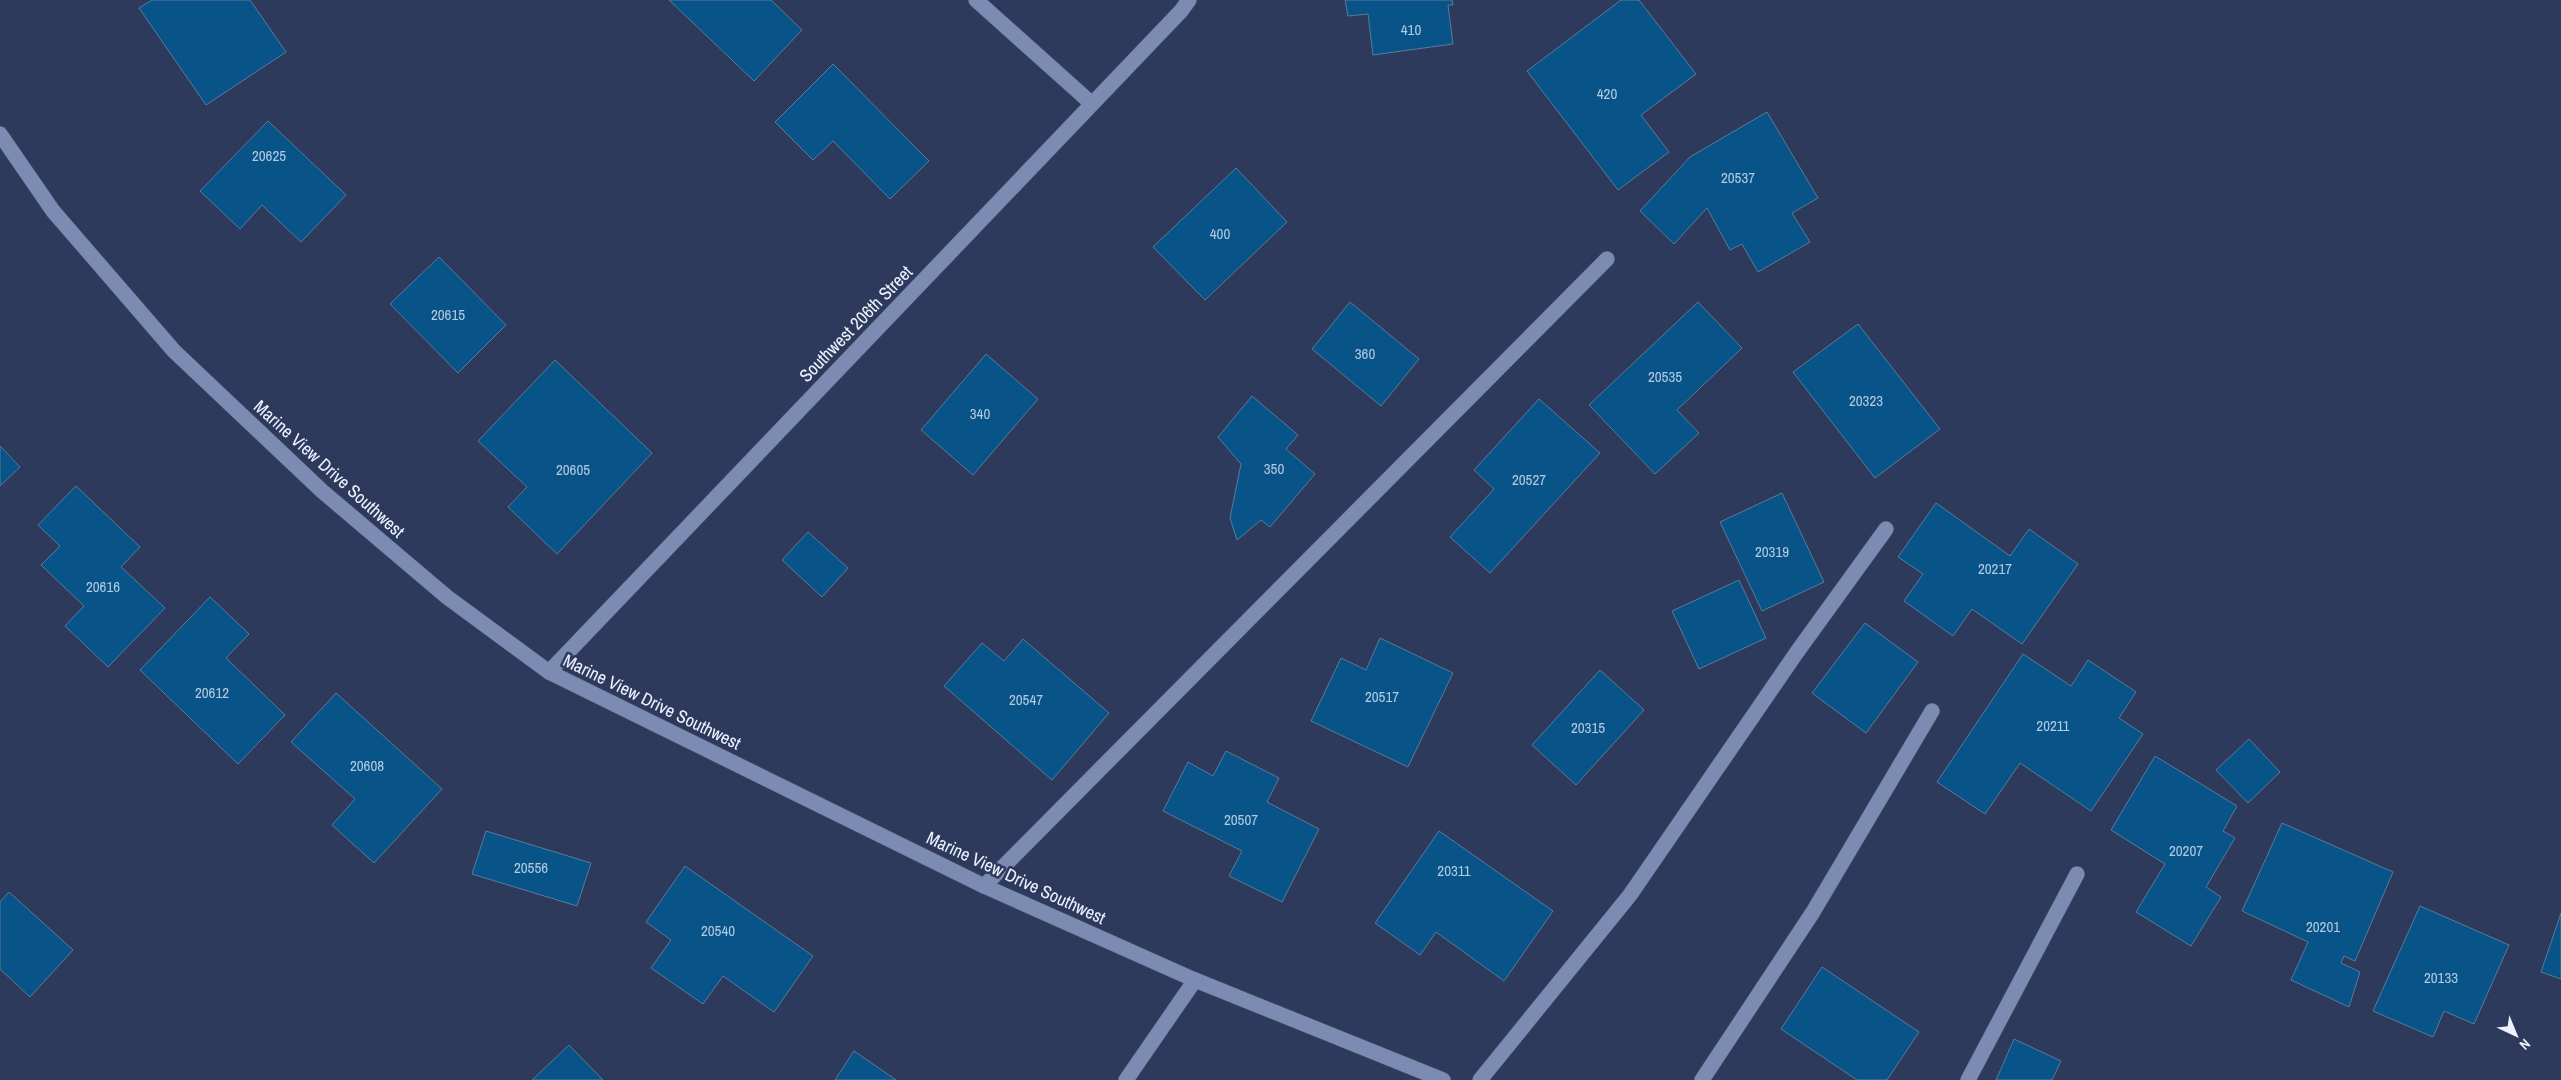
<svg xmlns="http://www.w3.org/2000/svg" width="2561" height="1080" font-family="'Archivo Narrow',sans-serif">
<rect width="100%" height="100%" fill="#2d3a5c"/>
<g fill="#085388" stroke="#5a7b9a">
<path d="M152 0H250L286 52 206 105 139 8Z"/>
<path d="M669 0H771L802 30 754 81Z"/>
<path d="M1345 0H1452L1453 5H1448L1453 44 1373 55 1368 14 1348 16Z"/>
<path d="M1621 0H1639L1696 74 1641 115 1669 152 1618 190 1527 71Z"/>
<path d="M833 64 929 161 890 199 833 141 813 160 775 122Z"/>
<path d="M1767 112 1818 198 1792 213 1810 242 1758 272 1742 244 1730 250 1707 208 1674 244 1640 211 1690 157Z"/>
<path d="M268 121 346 195 301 242 262 205 240 229 200 191Z"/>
<path d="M1236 168 1287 222 1205 300 1153 247Z"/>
<path d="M439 257 506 325 458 373 390 304Z"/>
<path d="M1350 302 1419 359 1381 406 1312 349Z"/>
<path d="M1698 302 1742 348 1677 410 1699 433 1655 474 1589 405Z"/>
<path d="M1858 324 1940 429 1875 478 1793 372Z"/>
<path d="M986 354 1038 399 973 475 921 430Z"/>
<path d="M555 360 652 453 557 554 508 507 527 487 478 441Z"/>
<path d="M1252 396 1298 435 1286 449 1315 474 1270 527 1261 520 1237 540 1230 518 1241 464 1218 437Z"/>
<path d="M1539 399 1600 453 1490 573 1450 537 1494 489 1474 470Z"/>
<path d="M0 446 20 467 0 486Z"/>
<path d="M76 486 140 547 121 567 165 608 108 667 65 626 84 606 41 565 60 546 38 525Z"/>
<path d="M1782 493 1824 582 1762 611 1720 522Z"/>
<path d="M1936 503 2010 556 2029 529 2078 564 2022 644 1972 609 1953 636 1904 601 1923 574 1898 557Z"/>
<path d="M808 532 848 568 822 597 782 560Z"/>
<path d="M1739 580 1766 638 1699 669 1672 611Z"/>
<path d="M210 597 249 634 226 658 285 715 238 764 140 670Z"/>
<path d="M1865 623 1918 662 1866 733 1812 693Z"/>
<path d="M1380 638 1453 673 1408 767 1311 721 1341 658 1366 670Z"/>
<path d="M1023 639 1109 713 1052 780 944 686 982 643 1004 661Z"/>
<path d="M2023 654 2071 686 2088 660 2136 692 2119 718 2143 734 2091 811 2020 763 1985 814 1937 782Z"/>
<path d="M1600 670 1644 710 1576 785 1532 745Z"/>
<path d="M336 693 442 789 374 863 332 825 355 799 291 742Z"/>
<path d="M2249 739 2280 772 2248 803 2216 770Z"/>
<path d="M1226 751 1279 778 1267 802 1319 829 1282 902 1229 876 1242 851 1163 811 1188 762 1213 776Z"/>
<path d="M2155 756 2237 806 2223 831 2235 838 2206 887 2221 897 2191 946 2136 912 2165 864 2111 830Z"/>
<path d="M2282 823 2393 872 2355 961 2344 956 2341 963 2360 972 2349 1007 2291 980 2308 942 2242 911Z"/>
<path d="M486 831 591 863 577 906 472 874Z"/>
<path d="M1439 831 1553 911 1504 981 1436 932 1420 955 1375 923Z"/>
<path d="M685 866 813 956 774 1012 723 976 703 1004 651 968 671 940 646 922Z"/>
<path d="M9 892 73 950 30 997 0 969V902Z"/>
<path d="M2420 906 2509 945 2474 1024 2444 1011 2433 1037 2373 1011Z"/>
<path d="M2561 913V979L2541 972Z"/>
<path d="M1822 967 1919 1032 1887 1080H1857L1781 1029Z"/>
<path d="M2014 1039 2061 1061 2052 1080H1996Z"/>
<path d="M569 1045 603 1080H532Z"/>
<path d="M854 1051 896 1080H835Z"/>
</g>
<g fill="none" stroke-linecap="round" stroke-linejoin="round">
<g stroke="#4d5772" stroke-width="16">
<g id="minor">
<path d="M976 0 1091 103"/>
<path d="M0 134 53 211 174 351 322 491 447 597 549 672 984 886 1195 980 1443 1080"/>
<path d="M549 672 1181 11 1189 0"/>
<path d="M984 886 1607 259"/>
<path d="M1126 1080 1195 980"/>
<path d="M1480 1080 1630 895 1797 652 1886 529"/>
<path d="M1702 1080 1813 912 1932 711"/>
<path d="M1968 1080 2077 874"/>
</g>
</g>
<use href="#minor" stroke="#7b8bb2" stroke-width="15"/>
</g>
<g text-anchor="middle" stroke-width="5" stroke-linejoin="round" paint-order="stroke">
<g font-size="15" fill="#b3cae1">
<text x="1411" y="35">410</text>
<text x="1607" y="99">420</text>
<text x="269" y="161">20625</text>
<text x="1738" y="183">20537</text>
<text x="1220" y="239">400</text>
<text x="448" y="320">20615</text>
<text x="1365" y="359">360</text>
<text x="1665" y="382">20535</text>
<text x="1866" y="406">20323</text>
<text x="980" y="419">340</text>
<text x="1274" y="474">350</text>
<text x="573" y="475">20605</text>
<text x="1529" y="485">20527</text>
<text x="1772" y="557">20319</text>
<text x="1995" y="574">20217</text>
<text x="103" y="592">20616</text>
<text x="212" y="698">20612</text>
<text x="1382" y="702">20517</text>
<text x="1026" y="705">20547</text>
<text x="2053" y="731">20211</text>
<text x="1588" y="733">20315</text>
<text x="367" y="771">20608</text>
<text x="1241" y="825">20507</text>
<text x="2186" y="856">20207</text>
<text x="531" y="873">20556</text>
<text x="1454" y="876">20311</text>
<text x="2323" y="932">20201</text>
<text x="718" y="936">20540</text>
<text x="2441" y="983">20133</text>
</g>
<g font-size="18" fill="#ecf2ff" stroke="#2d3a5c">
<text transform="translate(856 324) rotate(-46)" y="6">Southwest 206th Street</text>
<text transform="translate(329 469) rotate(42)" y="6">Marine View Drive Southwest</text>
<text transform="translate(652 702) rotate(26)" y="6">Marine View Drive Southwest</text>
<text transform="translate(1016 878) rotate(25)" y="6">Marine View Drive Southwest</text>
</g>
</g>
<g transform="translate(2516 1035) rotate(136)" stroke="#2d3a5c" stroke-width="4" paint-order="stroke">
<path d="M0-4L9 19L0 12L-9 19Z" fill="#ecf2ff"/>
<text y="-8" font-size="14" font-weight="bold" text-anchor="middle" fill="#ecf2ff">N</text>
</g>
</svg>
